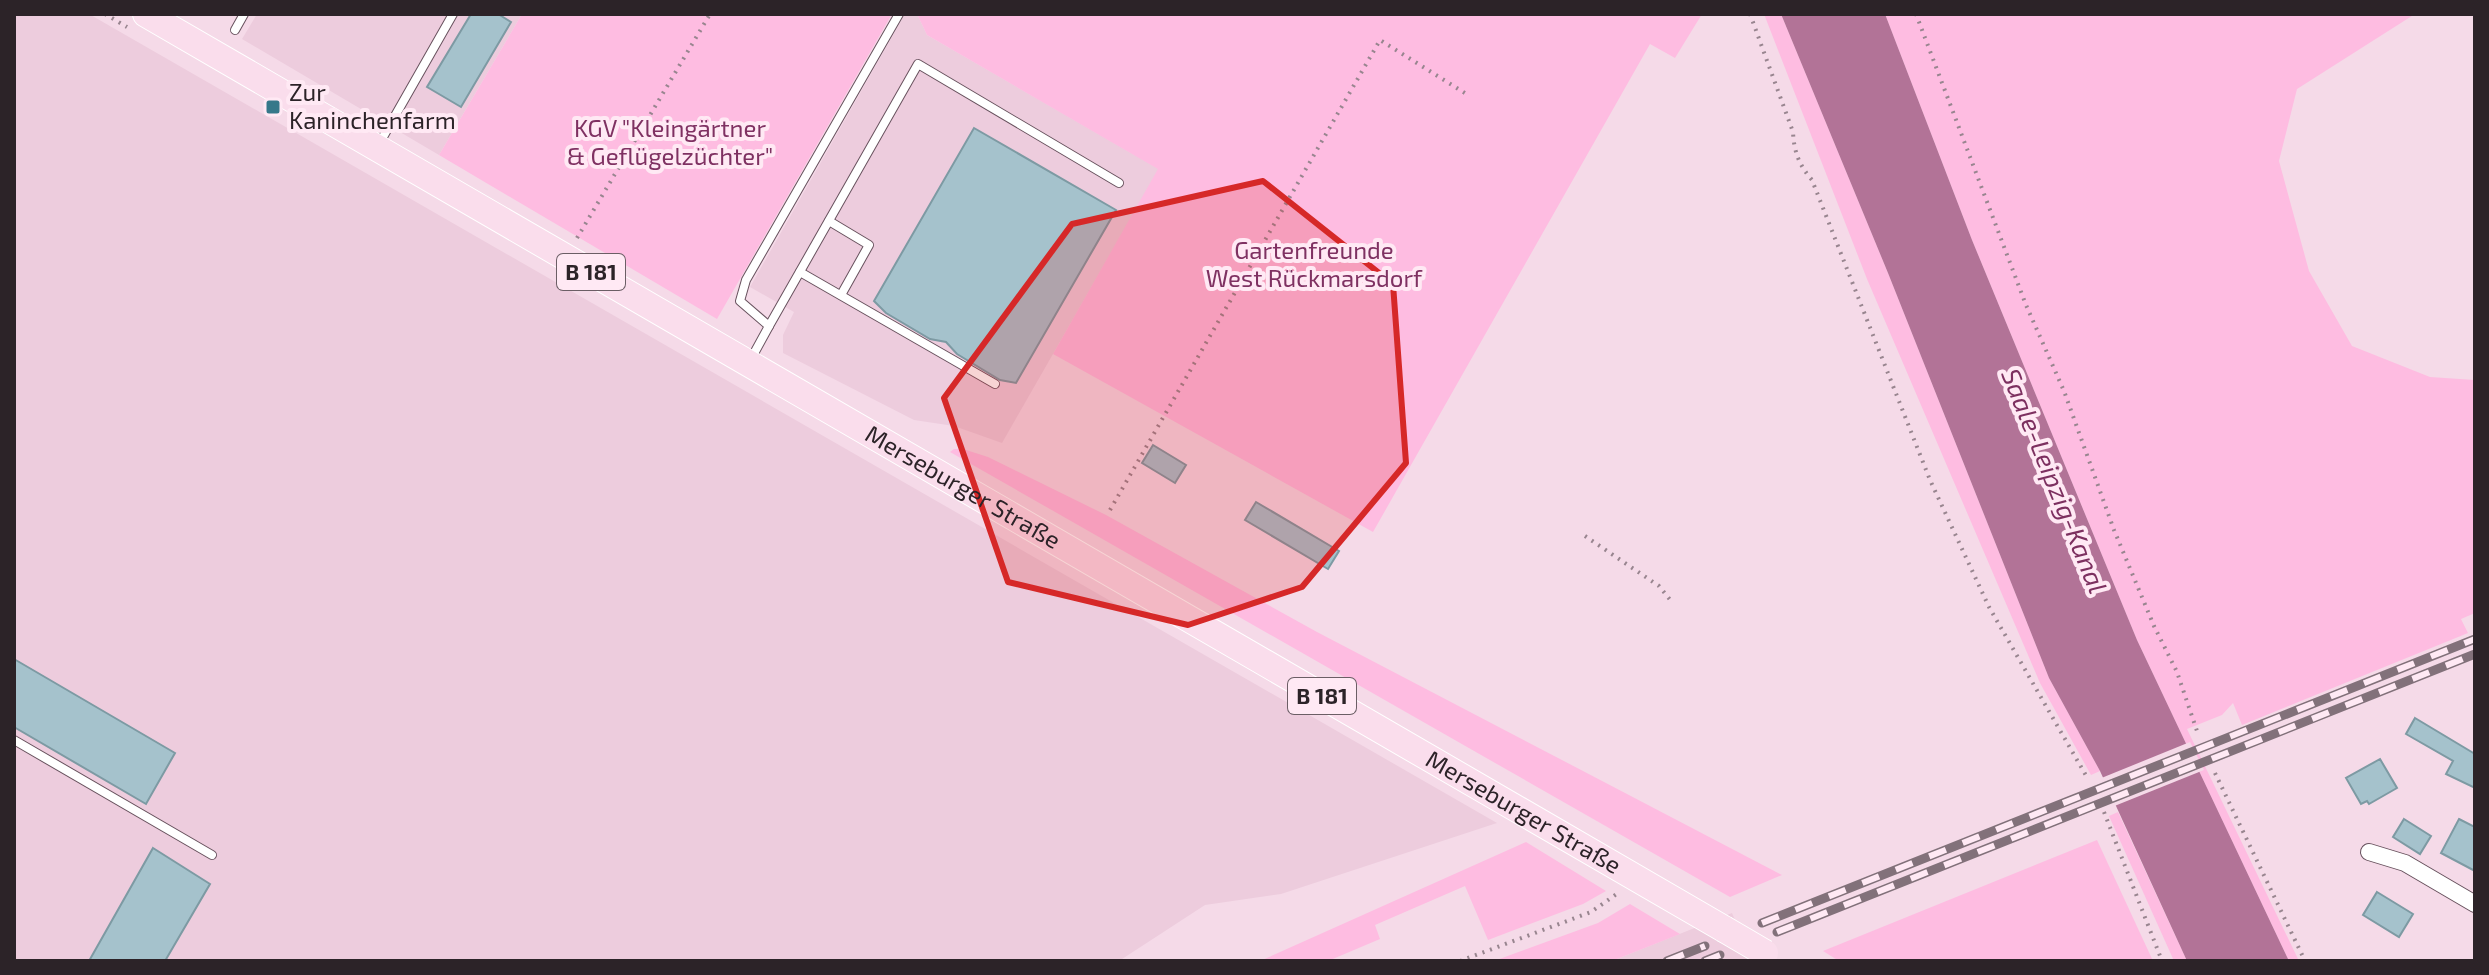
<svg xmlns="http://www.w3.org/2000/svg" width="2489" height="975" font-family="'Exo 2',sans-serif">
<rect width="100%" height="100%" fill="#f5dae8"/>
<g fill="#edccdd">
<path d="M14 14H89L1497 823 1281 894 1205 905 1119 961H14Z"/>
<path d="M257 14H522L439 155 242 39Z"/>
<path d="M905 14H917L927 35 1159 169 1002 443 954 426 914 420 783 353V335L794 312 750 287Z"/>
<path d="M1732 913 1752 961H1612Z"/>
</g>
<g fill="#febce1">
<path d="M522 14H892L717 319 439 155Z"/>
<path d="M917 14H1702L1675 58 1650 44 1373 532 1053 354 1158 169 927 35Z"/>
<path d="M1764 14H1781L1888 273 2049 678 2100 771 2091 775 2040 683 1867 279Z"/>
<path d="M1885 14H2415L2297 89 2279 161 2309 271 2352 346 2430 377 2475 380V613L2461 619 2468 633 2242 725 2233 703 2222 715 2187 729 2299 961H2289L2137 640 1972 240Z"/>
<path d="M954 449H963L988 457 1106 515 1317 632 1782 875 1730 897 950 452Z"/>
<path d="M2118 812 2187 961H2174L2109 816Z"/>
<path d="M2097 840 2153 961H1839L1823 951Z"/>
<path d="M1526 842 1606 891 1583 904 1488 940 1465 886 1375 925 1380 939 1328 961H1260Z"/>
<path d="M1630 904 1680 934 1612 961H1494L1598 923Z"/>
</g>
<path fill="#b27397" d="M1781 14H1885L1972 240 2137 640 2289 961H2187L2100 771 2049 678 1888 273Z"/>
<path fill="#f5dae8" d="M2190 742 2204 770 2112 807 2099 779Z"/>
<g fill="#a5c2cc" stroke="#7d9aa3" stroke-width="2">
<path d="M471 14H498L511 22 461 107 427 87Z"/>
<path d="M974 128 1116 210 1016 383 1000 380 957 354 946 342 930 339 886 313 874 301Z"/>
<path d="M1153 445 1186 465 1175 483 1142 463Z"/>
<path d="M1256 502 1339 551 1328 569 1245 520Z"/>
<path d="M14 659 175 753 146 804 14 727Z"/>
<path d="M2415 718 2475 754V788L2446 774 2453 761 2406 734Z"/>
<path d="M2380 759 2397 788 2369 804 2367 801 2361 804 2346 778Z"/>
<path d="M2404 819 2431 836 2420 854 2393 837Z"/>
<path d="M2459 819 2475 827V871L2441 853Z"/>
<path d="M153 848 210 884 165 961H89Z"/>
<path d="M2377 892 2413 914 2399 937 2363 915Z"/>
</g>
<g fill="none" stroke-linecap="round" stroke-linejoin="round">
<g stroke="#68525e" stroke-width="10">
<g id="lane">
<path d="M235 30 244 14"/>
<path d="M379 144 453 14"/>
<path d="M829 221 869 245 841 295"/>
<path d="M800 272 995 384"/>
<path d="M769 326 918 64 1119 183"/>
<path d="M751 359 769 326 740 301 746 280 899 14"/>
<path d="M14 740 212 855"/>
</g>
</g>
<g stroke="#68525e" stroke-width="18">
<path id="street" d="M2369 852 2405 863 2475 904"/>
</g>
<g stroke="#fff" stroke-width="28">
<g id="primary">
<path id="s1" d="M146 14 1724 929"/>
</g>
</g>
<g stroke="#98858f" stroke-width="4" stroke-dasharray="2 6" stroke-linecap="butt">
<path d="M105 14 127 27"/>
<path d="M1750 14 1793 132C1794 152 1799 165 1812 180L1930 480 1989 607 2088 779"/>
<path d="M1916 14 2026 305 2064 391 2114 530 2154 626 2177 672 2198 734"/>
<path d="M577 238 710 14"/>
<path d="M1110 510 1380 40 1468 95"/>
<path d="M1585 536 1659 586 1672 602"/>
<path d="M2215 773 2305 961"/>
<path d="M2104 812 2162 961"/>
<path d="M1460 961 1591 912 1618 893"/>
</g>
<use href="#lane" stroke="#fff" stroke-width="8"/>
<use href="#street" stroke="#fff" stroke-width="16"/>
<use href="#primary" stroke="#faddec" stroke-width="26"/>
<g stroke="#82717a" stroke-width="9">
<g id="rail">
<path d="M1762 923 2475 639"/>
<path d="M1777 932 2475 654"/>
<path d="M1667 961 1705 946"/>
<path d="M1705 961 1720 955"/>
</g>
</g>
<use href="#rail" stroke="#ffe9f4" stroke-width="6" stroke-dasharray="18" stroke-linecap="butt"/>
<g stroke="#fff" stroke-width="28" stroke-linecap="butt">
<path id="primary-bridge" d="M1724 929 1765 953"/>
</g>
<use href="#primary-bridge" stroke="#faddec" stroke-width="26"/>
</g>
<path fill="#d62828" fill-opacity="0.2" stroke="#d62828" stroke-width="6" stroke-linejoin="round" d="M1263 181 1393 284 1406 463 1302 587 1188 625 1008 582 944 398 1072 224Z"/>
<rect fill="#36788a" stroke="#ffe9f4" stroke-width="3" x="265" y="99" width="16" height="16" rx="4"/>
<g text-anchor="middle" stroke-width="8" stroke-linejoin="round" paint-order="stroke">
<g fill="#ffe9f4" stroke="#6b5e65" stroke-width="2">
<rect x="557" y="254" width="68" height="36" rx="6"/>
<rect x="1288" y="678" width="68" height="36" rx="6"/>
</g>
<g font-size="22" font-weight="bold" fill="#2c2328">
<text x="591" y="280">B 181</text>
<text x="1322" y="704">B 181</text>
</g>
<g font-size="24" fill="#2c2328" stroke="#ffe9f4" text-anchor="start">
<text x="289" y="101">Zur<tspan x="289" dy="28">Kaninchenfarm</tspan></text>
</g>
<g font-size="24" fill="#7f3162" stroke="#ffe9f4">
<text x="670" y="137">KGV "Kleingärtner<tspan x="670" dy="28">&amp; Geflügelzüchter"</tspan></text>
<text x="1314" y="259">Gartenfreunde<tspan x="1314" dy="28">West Rückmarsdorf</tspan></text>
</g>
<g font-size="24" fill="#2c2328" stroke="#ffe9f4">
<text dy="8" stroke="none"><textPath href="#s1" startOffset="944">Merseburger Straße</textPath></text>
<text dy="8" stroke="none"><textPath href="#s1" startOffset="1592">Merseburger Straße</textPath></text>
</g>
<g font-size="26" font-style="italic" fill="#7d3060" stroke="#ffe9f4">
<text transform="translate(2054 481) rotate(68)" y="9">Saale-Leipzig-Kanal</text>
</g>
</g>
<rect width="2489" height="975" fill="none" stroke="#2c2328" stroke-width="32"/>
</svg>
